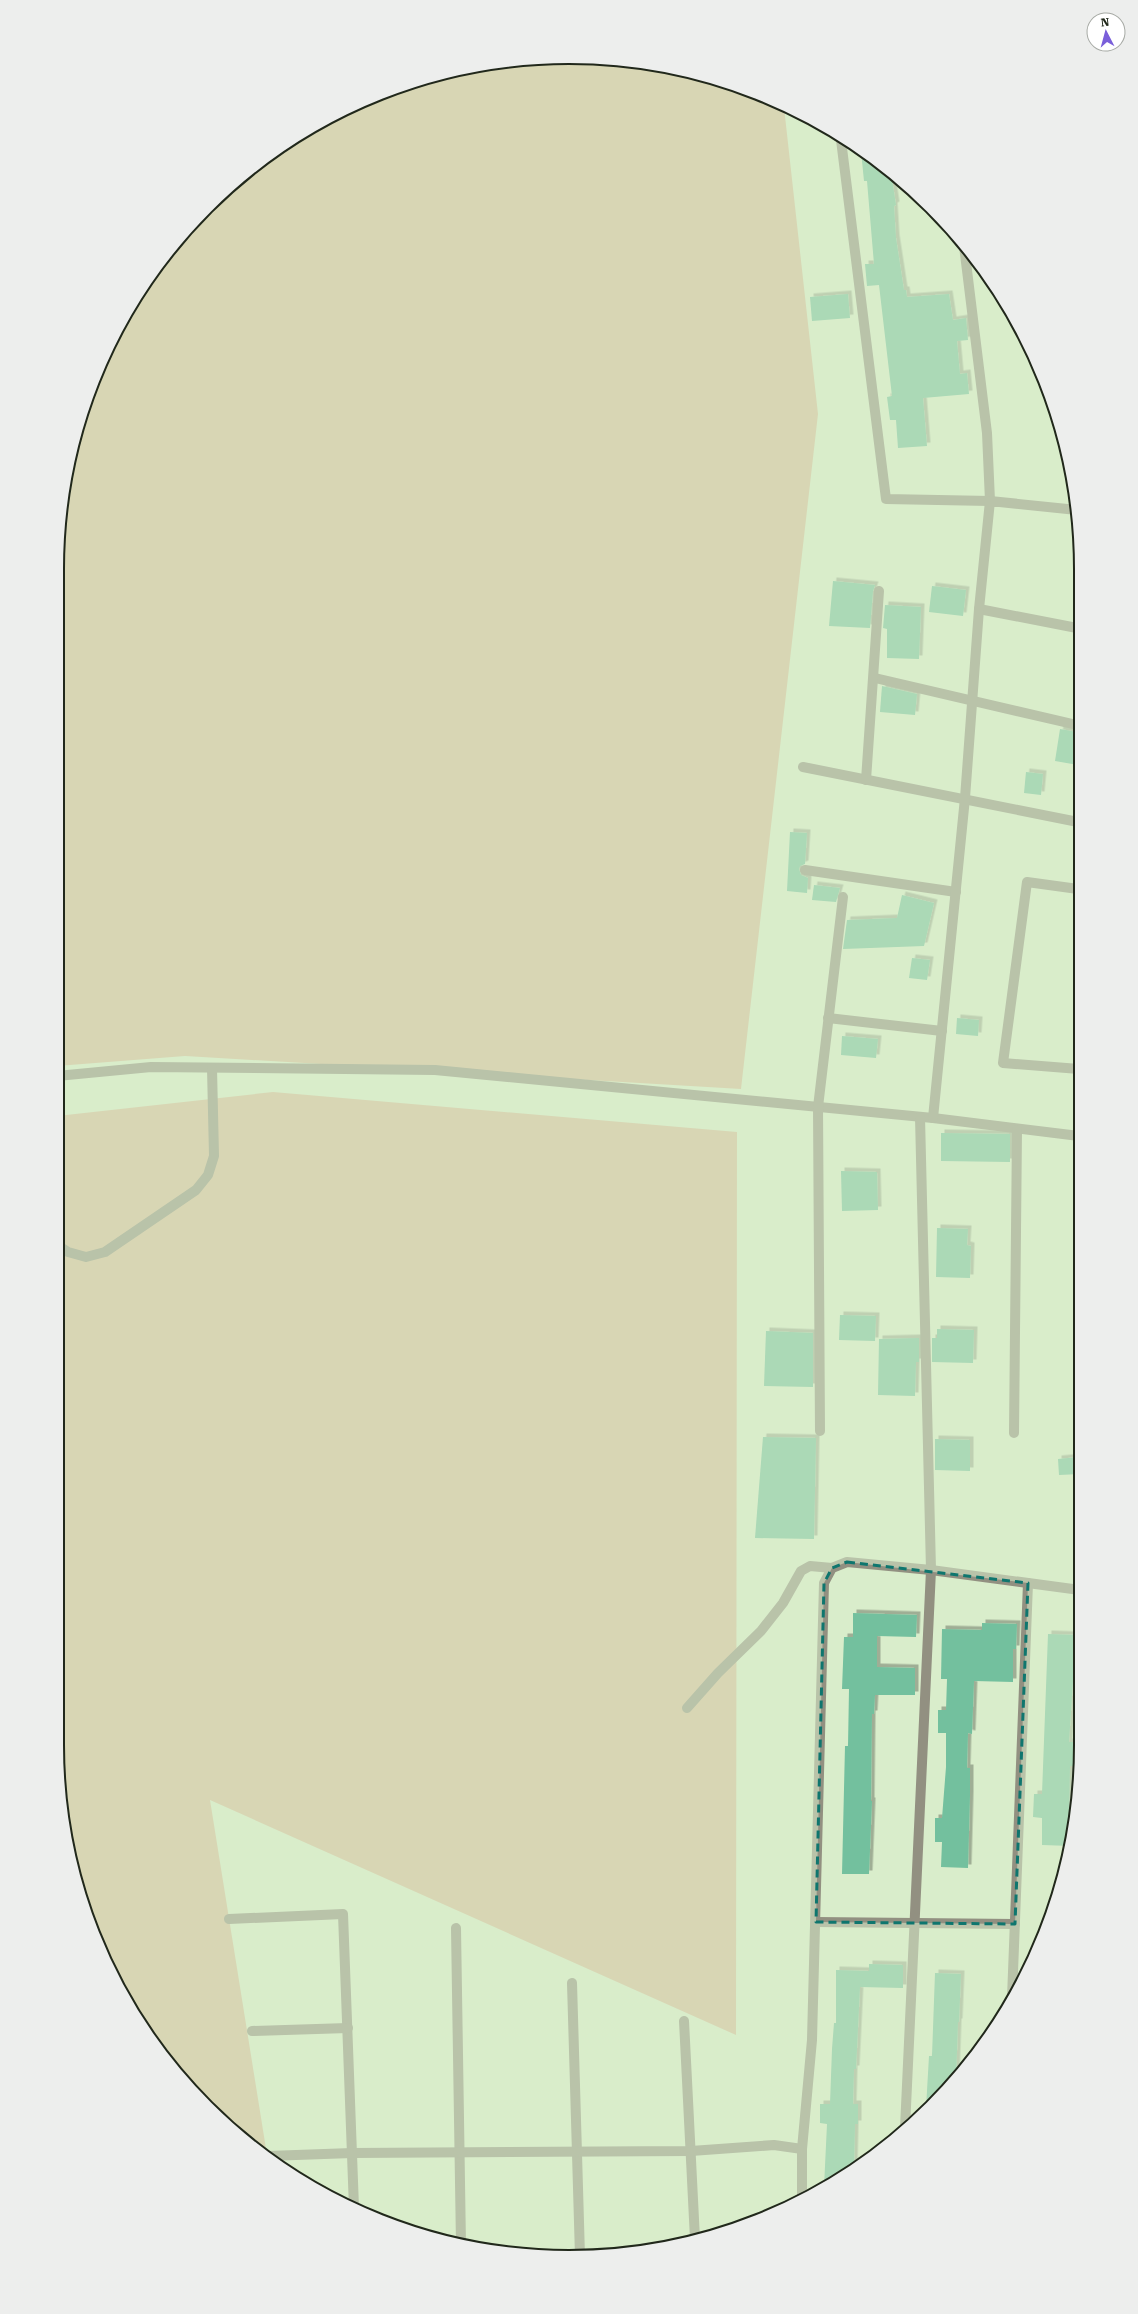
<svg xmlns="http://www.w3.org/2000/svg" width="1138" height="2314" font-family="'Roboto Serif',serif">
<defs>
<filter id="shadow"><feDropShadow dx="3.5" dy="-3.5" stdDeviation="0" flood-color="#0004"/></filter>
</defs>
<rect width="100%" height="100%" fill="#d9edcb"/>
<g fill="#d8bb9a">
<path d="M569 57 669 67 765 96 784 107 818 414 741 1089 185 1056 57 1066V569L67 469 96 373 143 284 207 207 285 143 373 96 469 67Z"/>
<path d="M273 1092 737 1132 736 2035 210 1800 267 2155 231 2130 163 2057 125 2001 84 1910 67 1845 57 1745V1116Z"/>
</g>
<g fill="#73c09e" filter="url(#shadow)">
<path d="M861 151 880 163 891 173 896 205 894 206 896 238 904 290H906L907 297 949 294 953 320 966 318 968 340 957 341 960 374 967 373 969 394 923 398 927 446 898 448 896 420H890L887 397 892 396 879 285 867 286 865 264H874L867 181H864Z"/>
<path d="M848 294 850 318 812 321 810 297Z"/>
<path d="M833 581 875 585 873 591 870 628 829 626Z"/>
<path d="M932 586 966 590 963 616 929 612Z"/>
<path d="M885 605 921 607 919 659 887 658V629L883 628Z"/>
<path d="M882 686 917 694 915 715 880 712Z"/>
<path d="M1060 729 1077 732 1078 765 1055 761Z"/>
<path d="M1026 772 1043 774 1041 795 1024 793Z"/>
<path d="M790 832 807 833 805 864 800 866 799 869 801 875 808 878 807 893 787 891Z"/>
<path d="M814 885 840 888 836 902 812 900Z"/>
<path d="M902 895 934 903 924 946 843 949 847 920 897 918Z"/>
<path d="M912 958 930 960 927 980 909 978Z"/>
<path d="M957 1018 979 1020 978 1036 956 1034Z"/>
<path d="M842 1036 878 1039 876 1058 841 1055Z"/>
<path d="M941 1133 1010 1134V1162L941 1161Z"/>
<path d="M841 1171 877 1172 878 1210 842 1211Z"/>
<path d="M937 1228 968 1229 967 1245 971 1246 970 1278 936 1277Z"/>
<path d="M840 1315 876 1316 875 1341 839 1340Z"/>
<path d="M937 1329 974 1330 973 1363 932 1362V1338H937Z"/>
<path d="M766 1331 813 1333V1387L764 1386Z"/>
<path d="M919 1338V1362H916L915 1396 878 1395 879 1339Z"/>
<path d="M763 1437 816 1438 814 1539 755 1538Z"/>
<path d="M935 1439 970 1440V1471L935 1470Z"/>
<path d="M1079 1457 1080 1474 1059 1475 1058 1459Z"/>
<path d="M853 1613 917 1615 916 1637 877 1636V1667L915 1668V1695H875L874 1714H872L871 1801H872L869 1874H842L845 1746H848L849 1689H842L844 1637H853Z"/>
<path d="M982 1623 1017 1624 1016 1649H1013V1682L974 1681 972 1734 968 1733 967 1768H970V1795L968 1868 941 1867 942 1842H935V1818H942L946 1767V1733H938V1710H946L947 1679H941L942 1629 982 1630Z"/>
<path d="M1048 1634 1076 1635 1069 1742H1081V1745L1079 1766H1070L1069 1822H1073L1071 1846 1042 1845V1818L1033 1817 1034 1794H1042Z"/>
<path d="M869 1964 903 1965V1988L860 1987 856 2069H854L853 2104H858V2124H855L854 2168 824 2187 827 2124 820 2123V2104H830L832 2049 834 2023H836V1970L869 1971Z"/>
<path d="M935 1973 961 1974 959 2022H958L956 2080 926 2108 929 2056H932Z"/>
</g>
<g fill="none" stroke-linecap="round" stroke-linejoin="round">
<g stroke="#929081" stroke-width="10">
<path d="M841 140 886 499 990 501 987 433 964 246"/>
<path d="M979 609 1077 628"/>
<path d="M875 678 1077 725"/>
<path d="M803 767 1078 822"/>
<path d="M866 780 879 591"/>
<path d="M805 870 956 892"/>
<path d="M1078 889 1027 882 1003 1063 1079 1069"/>
<path d="M828 1018 942 1031"/>
<path d="M57 1076 151 1067 435 1070 933 1118 1079 1136"/>
<path d="M933 1118 965 798 979 609 990 501 1077 510"/>
<path d="M57 1245 68 1252 86 1257 105 1252 196 1190 208 1175 214 1156 212 1068"/>
<path d="M820 1431 818 1107 843 897"/>
<path d="M1014 1433 1017 1130"/>
<path d="M687 1708 718 1673 761 1631 783 1603 801 1571 810 1566 832 1568"/>
<path d="M229 1919 343 1914 354 2208"/>
<path d="M816 1922 1015 1924"/>
<path d="M456 1928 461 2245"/>
<path d="M572 1983 580 2256"/>
<path d="M1012 1998 1028 1583"/>
<path d="M684 2021 695 2239"/>
<path d="M252 2031 348 2028"/>
<path d="M905 2128 931 1570 920 1117"/>
<path d="M268 2156 352 2153 691 2151 774 2145 802 2149"/>
<path d="M802 2200V2149L812 2040 824 1583 832 1568 847 1562 931 1570 1080 1590"/>
</g>
</g>
<path d="M0 0H1138V2314H0ZM847 1562 1028 1583 1015 1924 816 1922 824 1583 832 1568Z" fill="#d9edcb" fill-opacity=".55" fill-rule="evenodd"/>
<path fill="none" stroke="#0f766e" stroke-width="3" stroke-dasharray="8 5" stroke-linejoin="round" d="M847 1562 1028 1583 1015 1924 816 1922 824 1583 832 1568Z"/>
<path d="M0 0H1138V2314H0ZM569 64H569A505 505 0 0 1 1074 569V1745A505 505 0 0 1 569 2250H569A505 505 0 0 1 64 1745V569A505 505 0 0 1 569 64Z" fill="#edeeed" fill-rule="evenodd"/>
<path fill="none" stroke="#21281b" stroke-width="2" d="M569 64H569A505 505 0 0 1 1074 569V1745A505 505 0 0 1 569 2250H569A505 505 0 0 1 64 1745V569A505 505 0 0 1 569 64Z"/>
<g transform="translate(1106 32) rotate(354)"><circle r="19" fill="#ffffff" stroke="#a6a9a4"/>
<path d="M0-3L7 15L0 10L-7 15Z" fill="#7a5fda"/>
<text y="-6" font-size="11" font-weight="bold" text-anchor="middle" fill="#21281b">N</text>
</g>
</svg>
